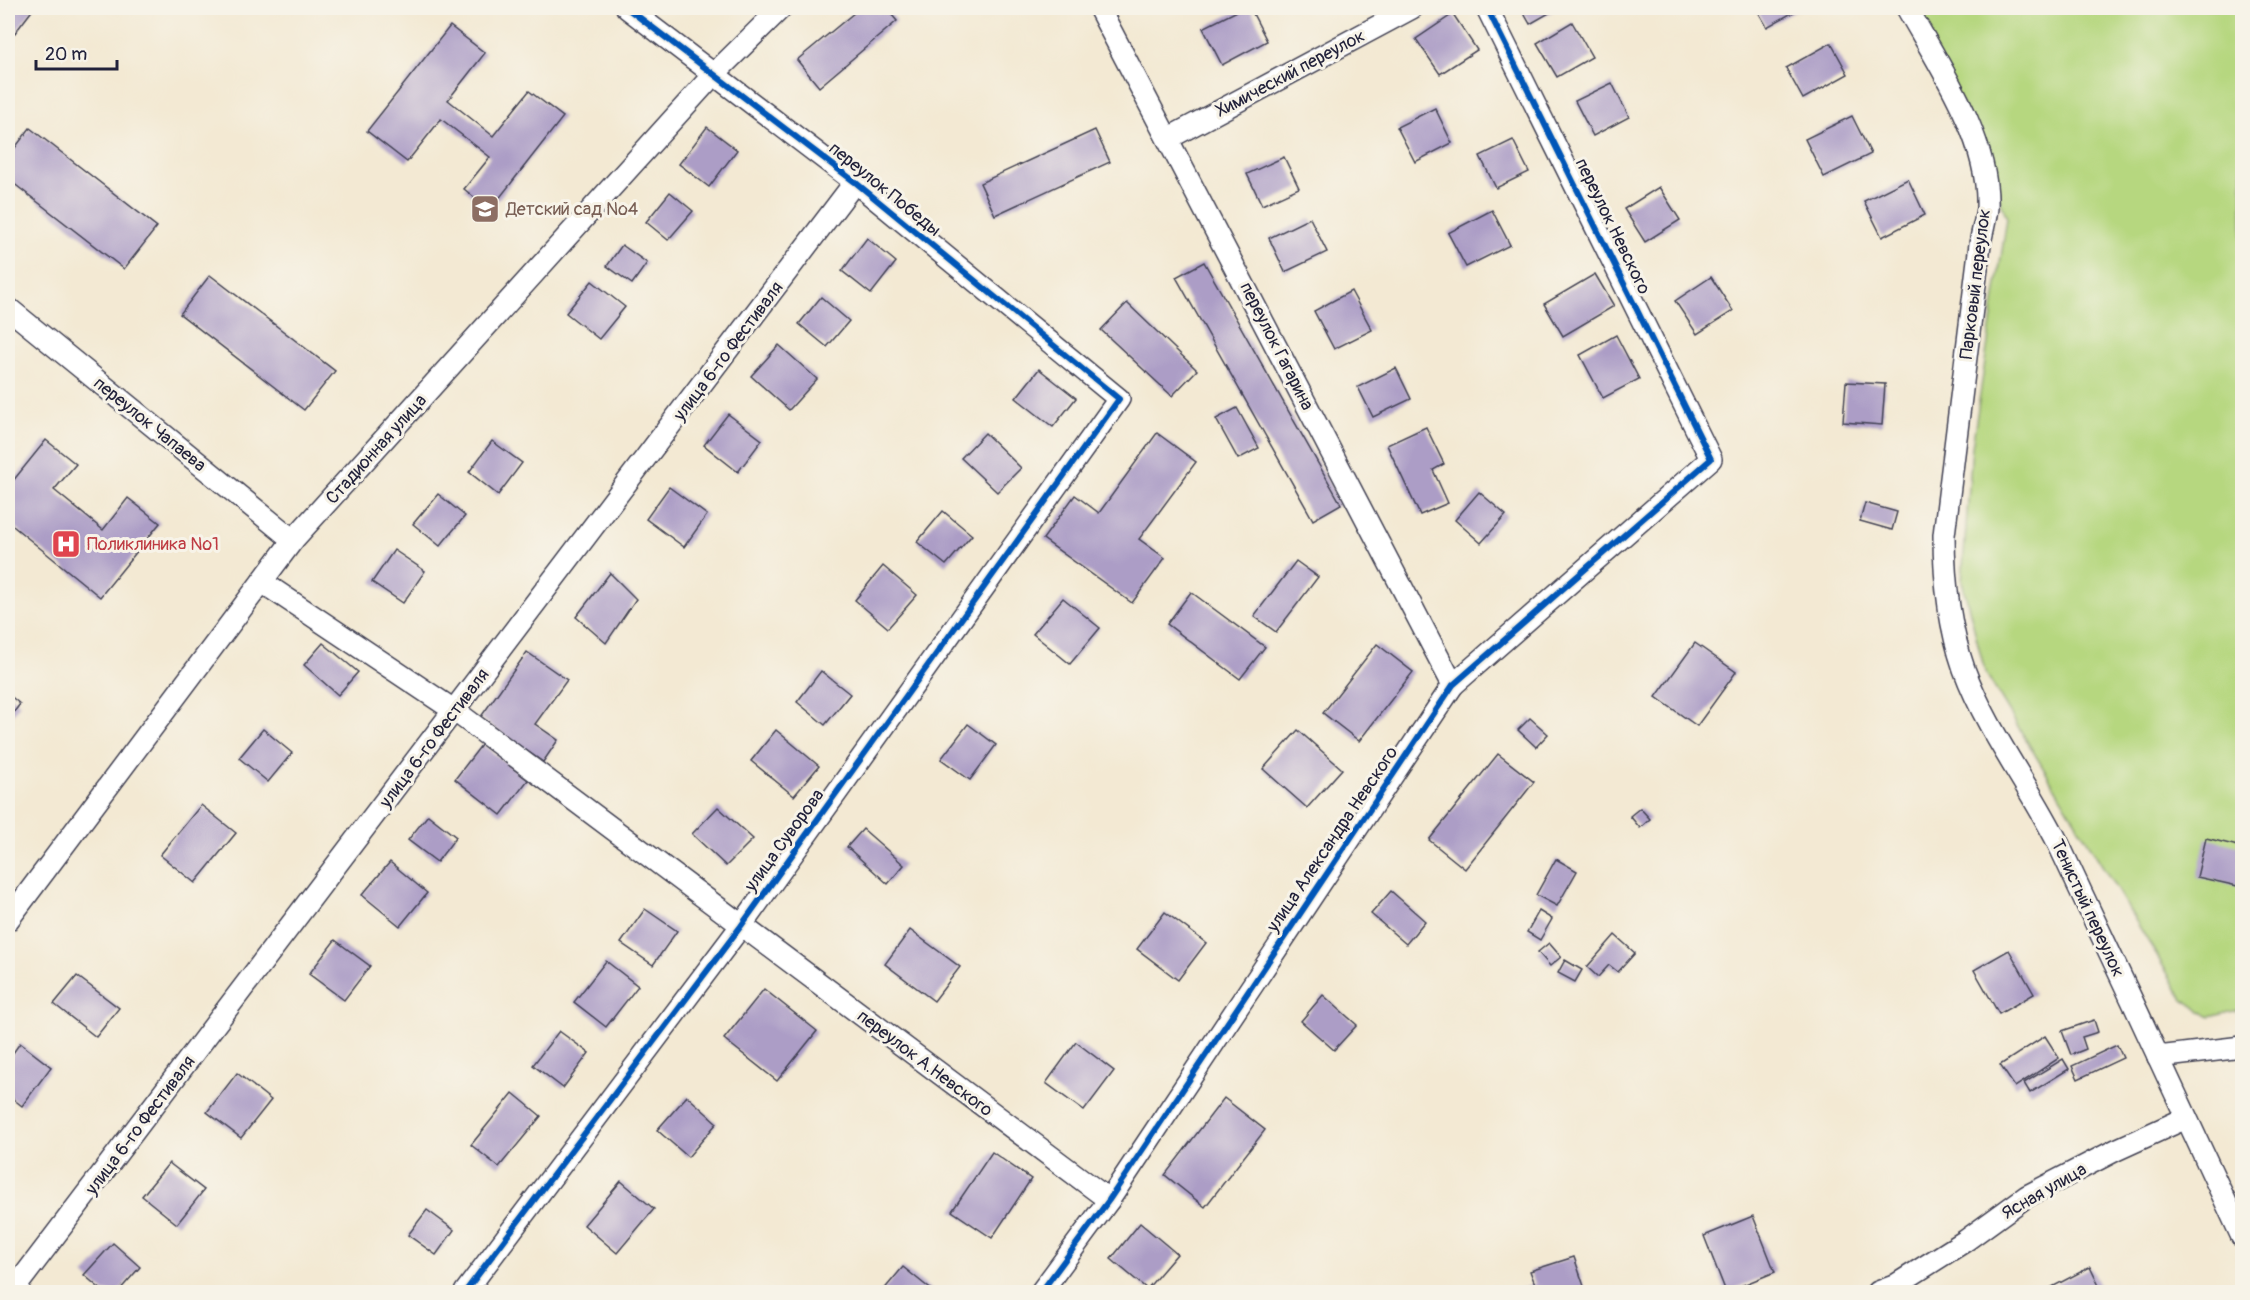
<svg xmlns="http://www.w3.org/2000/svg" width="2250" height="1300" font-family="Pangolin,sans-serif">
<rect width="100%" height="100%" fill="#f7f3e8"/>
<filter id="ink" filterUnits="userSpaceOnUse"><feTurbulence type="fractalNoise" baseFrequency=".0167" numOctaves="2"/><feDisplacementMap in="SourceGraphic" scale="12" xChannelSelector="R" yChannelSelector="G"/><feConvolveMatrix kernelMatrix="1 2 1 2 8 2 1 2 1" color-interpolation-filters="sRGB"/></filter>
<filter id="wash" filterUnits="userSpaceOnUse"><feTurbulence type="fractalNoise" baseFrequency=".008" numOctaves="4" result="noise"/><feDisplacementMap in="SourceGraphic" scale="24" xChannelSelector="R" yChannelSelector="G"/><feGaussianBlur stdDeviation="1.35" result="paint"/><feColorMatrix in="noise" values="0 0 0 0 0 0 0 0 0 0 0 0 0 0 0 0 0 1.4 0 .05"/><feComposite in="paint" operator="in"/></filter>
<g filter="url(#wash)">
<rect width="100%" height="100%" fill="#f3e9d3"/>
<path fill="#b6d77f" stroke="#6c7c5d" stroke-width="1.5" d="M1911 8H2242V1009L2210 1017 2183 999 1985 672 1962 581 1972 447 2007 218 1967 113Z"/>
<g id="blocks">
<g fill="#ac9dc6">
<path d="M8 8H34L8 42Z"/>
<path d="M860 8H886L897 21 819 87 797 60Z"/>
<path d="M1243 8H1250L1267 41 1222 65 1203 28Z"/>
<path d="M1521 8H1558L1530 24Z"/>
<path d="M1756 8H1798L1799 9 1767 27Z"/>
<path d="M1453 14 1477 50 1440 74 1416 39Z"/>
<path d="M1572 22 1592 57 1557 77 1537 43Z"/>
<path d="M450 26 485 53 448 100 493 136 529 91 563 117 490 210 464 189 490 157 441 119 407 162 367 131Z"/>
<path d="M1831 43 1848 74 1803 99 1786 68Z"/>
<path d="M1612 83 1629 117 1593 136 1575 101Z"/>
<path d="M1435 108 1452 143 1415 162 1397 127Z"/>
<path d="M1852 116 1871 154 1824 177 1805 139Z"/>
<path d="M707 127 737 150 709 187 679 164Z"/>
<path d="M30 128 157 227 124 269 8 179V157Z"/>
<path d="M1095 130 1110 162 995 215 980 183Z"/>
<path d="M1513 140 1529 172 1496 188 1480 156Z"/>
<path d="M1284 157 1299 188 1262 205 1247 174Z"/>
<path d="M1908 179 1925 215 1882 237 1864 201Z"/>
<path d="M1659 187 1680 220 1645 242 1624 209Z"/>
<path d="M670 192 693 211 668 240 646 222Z"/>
<path d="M1492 210 1510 245 1466 267 1448 233Z"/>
<path d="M1310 218 1327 252 1285 272 1269 238Z"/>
<path d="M867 238 896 262 871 294 842 271Z"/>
<path d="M622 245 647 263 632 284 607 266Z"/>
<path d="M1204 262 1341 504 1313 520 1176 277Z"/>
<path d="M1595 274 1614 306 1563 336 1544 304Z"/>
<path d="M210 275 335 371 304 410 180 314Z"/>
<path d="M1711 277 1733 311 1697 334 1675 301Z"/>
<path d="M592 281 625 307 599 339 566 313Z"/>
<path d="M1351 291 1372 330 1334 349 1314 311Z"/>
<path d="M821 297 849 321 827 347 799 324Z"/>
<path d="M1127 303 1197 370 1172 396 1101 330Z"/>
<path d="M1616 335 1639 379 1603 398 1580 355Z"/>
<path d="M779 345 817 379 789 410 751 376Z"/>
<path d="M1396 368 1411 399 1373 417 1358 387Z"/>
<path d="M1039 369 1076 398 1053 427 1016 398Z"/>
<path d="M1846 382 1885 384 1882 425 1843 422Z"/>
<path d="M1237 408 1259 448 1238 459 1216 419Z"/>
<path d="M728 414 762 440 738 472 704 445Z"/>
<path d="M1426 427 1444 464 1433 470 1448 503 1420 515 1387 445Z"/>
<path d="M985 433 1021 468 997 492 961 458Z"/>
<path d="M1157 433 1196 462 1139 539 1165 558 1132 603 1043 539 1075 495 1099 513Z"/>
<path d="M46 440 76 464 54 490 103 530 128 498 160 523 100 597 8 522V487Z"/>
<path d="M492 441 522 463 498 495 469 472Z"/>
<path d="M669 487 707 515 684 547 646 519Z"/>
<path d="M1479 492 1506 515 1481 543 1455 520Z"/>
<path d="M438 494 465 516 440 546 413 524Z"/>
<path d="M1865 503 1897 512 1892 530 1860 521Z"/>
<path d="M943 511 972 535 946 565 917 542Z"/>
<path d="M394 550 425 571 403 603 372 582Z"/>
<path d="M1296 561 1318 577 1276 632 1254 616Z"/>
<path d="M883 566 917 595 888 628 855 600Z"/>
<path d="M610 573 636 599 606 643 576 617Z"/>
<path d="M1191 592 1265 647 1240 679 1167 624Z"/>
<path d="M1063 598 1100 628 1070 664 1033 634Z"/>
<path d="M323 643 358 672 338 695 304 665Z"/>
<path d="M1695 643 1736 672 1697 726 1656 697Z"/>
<path d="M1377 644 1413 672 1359 741 1323 713Z"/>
<path d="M527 652 567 680 535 724 558 740 543 762 480 718Z"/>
<path d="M821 671 850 694 825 725 797 702Z"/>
<path d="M8 694 20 704 8 720Z"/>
<path d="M1530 718 1548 734 1536 747 1518 730Z"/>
<path d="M968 724 996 745 970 780 941 759Z"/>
<path d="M263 729 292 753 268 782 239 758Z"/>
<path d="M776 730 819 766 794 796 751 761Z"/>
<path d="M1298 730 1342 769 1307 808 1263 769Z"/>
<path d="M482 744 528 780 501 815 455 779Z"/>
<path d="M1498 754 1534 782 1465 869 1429 840Z"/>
<path d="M201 805 236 833 195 883 160 855Z"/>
<path d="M718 807 753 839 726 866 692 834Z"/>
<path d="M1640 808 1650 819 1640 828 1630 816Z"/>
<path d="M428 815 456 837 437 862 408 840Z"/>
<path d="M863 829 904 865 888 884 847 847Z"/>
<path d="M2206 838 2242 847V887L2197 877Z"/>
<path d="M1556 859 1577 871 1557 906 1536 895Z"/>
<path d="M390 862 427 893 400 926 362 895Z"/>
<path d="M1391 891 1425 921 1406 944 1371 914Z"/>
<path d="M645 909 677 931 653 965 621 943Z"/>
<path d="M1539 911 1552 919 1540 940 1527 932Z"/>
<path d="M1165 912 1206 943 1178 980 1137 949Z"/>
<path d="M910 930 960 967 934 1001 885 964Z"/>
<path d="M1615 935 1635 953 1618 972 1609 965 1598 977 1587 967Z"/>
<path d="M335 940 370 966 344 1000 309 974Z"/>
<path d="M1549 943 1561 957 1550 966 1538 952Z"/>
<path d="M2009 950 2034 994 1999 1014 1974 970Z"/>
<path d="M1565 960 1582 970 1575 982 1558 973Z"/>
<path d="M606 961 638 986 606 1027 574 1002Z"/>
<path d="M77 976 119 1008 96 1037 54 1004Z"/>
<path d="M764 989 817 1031 777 1081 724 1039Z"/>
<path d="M1323 995 1357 1025 1334 1050 1301 1021Z"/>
<path d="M2094 1020 2098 1032 2082 1037 2086 1049 2071 1055 2062 1031Z"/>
<path d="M559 1031 589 1053 563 1088 533 1065Z"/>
<path d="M2045 1036 2059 1058 2015 1087 2000 1065Z"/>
<path d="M1076 1042 1114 1071 1084 1111 1046 1083Z"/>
<path d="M20 1043 51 1067 22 1106 8 1095V1060Z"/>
<path d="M2117 1045 2123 1058 2078 1079 2072 1066Z"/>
<path d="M2063 1059 2069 1069 2030 1093 2024 1083Z"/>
<path d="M237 1073 271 1100 241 1138 207 1112Z"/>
<path d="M513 1093 541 1116 499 1167 471 1145Z"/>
<path d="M687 1096 717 1123 688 1157 657 1130Z"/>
<path d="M1224 1098 1265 1130 1205 1207 1165 1175Z"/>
<path d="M992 1152 1031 1179 992 1238 952 1211Z"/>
<path d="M169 1163 204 1190 177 1224 142 1196Z"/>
<path d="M621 1181 654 1209 617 1253 584 1225Z"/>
<path d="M427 1210 454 1230 436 1255 408 1235Z"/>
<path d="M1753 1216 1775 1272 1726 1292 1704 1236Z"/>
<path d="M1140 1223 1177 1254 1147 1289 1111 1259Z"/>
<path d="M113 1243 140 1267 118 1292H104L84 1275Z"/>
<path d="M1574 1257 1586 1292H1521L1520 1289 1535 1284 1530 1271Z"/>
<path d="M903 1267 934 1292H882Z"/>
<path d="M2090 1267 2102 1292H2052L2050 1288Z"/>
</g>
</g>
</g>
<g filter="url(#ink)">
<use href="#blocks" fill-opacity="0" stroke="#414052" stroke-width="1.5"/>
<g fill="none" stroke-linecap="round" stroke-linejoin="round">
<g stroke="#414052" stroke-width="24">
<g id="street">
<path d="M1099 8 1453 685"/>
<path d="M1907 8C1939 65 1990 140 1987 208 1986 219 1982 232 1980 244L1944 535C1944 580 1949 626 1964 669 1987 732 2030 786 2059 845 2121 975 2181 1107 2242 1237"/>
<path d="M1169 138 1412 8"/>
<path d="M8 308 293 540"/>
<path d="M262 582 455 711 1109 1200"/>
<path d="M8 920 293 540 713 75 781 8"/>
<path d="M2158 1057 2242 1047"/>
<path d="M12 1292 855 182"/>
<path d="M465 1292 741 926 1119 399 855 182 627 8"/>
<path d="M1041 1292 1109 1200 1453 685 1711 459 1487 8"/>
<path d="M1878 1292 1894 1286 1965 1241 2027 1196 2116 1150 2186 1118"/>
</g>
</g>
<use href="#street" stroke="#fff" stroke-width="21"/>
<g stroke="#f7f3e8" stroke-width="10">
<g id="cycleway">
<path d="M465 1292 741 926 1119 399 855 182 627 8"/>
<path d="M1041 1292 1109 1200 1453 685 1711 459 1487 8"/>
</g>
</g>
<use href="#cycleway" stroke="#0057b8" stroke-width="6"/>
</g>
</g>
<defs>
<g id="school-square" transform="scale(1.5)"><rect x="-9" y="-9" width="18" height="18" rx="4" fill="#8d6e63" stroke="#f7f3e8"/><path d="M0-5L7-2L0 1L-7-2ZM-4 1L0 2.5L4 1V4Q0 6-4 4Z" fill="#fff"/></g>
<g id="hospital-square" transform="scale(1.5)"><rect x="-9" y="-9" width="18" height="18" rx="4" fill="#e0444e" stroke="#f7f3e8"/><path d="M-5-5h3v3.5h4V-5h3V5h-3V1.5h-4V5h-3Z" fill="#fff"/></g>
</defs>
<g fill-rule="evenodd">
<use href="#school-square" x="485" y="209"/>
<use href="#hospital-square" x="66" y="544"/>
</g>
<g text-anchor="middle" stroke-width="6" stroke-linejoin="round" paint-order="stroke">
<g font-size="18" fill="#22223b" stroke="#f7f3e8">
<text transform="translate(1290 73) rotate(-28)" y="6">Химический переулок</text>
<text transform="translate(885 189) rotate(39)" y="6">переулок Победы</text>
<text transform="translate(1613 226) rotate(64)" y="6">переулок Невского</text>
<text transform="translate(1975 284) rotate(-83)" y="6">Парковый переулок</text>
<text transform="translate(1277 346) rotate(63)" y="6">переулок Гагарина</text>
<text transform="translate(728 351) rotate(-53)" y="6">улица 6-го Фестиваля</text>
<text transform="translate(150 424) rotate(39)" y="6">переулок Чапаева</text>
<text transform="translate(376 449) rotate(-48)" y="6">Стадионная улица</text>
<text transform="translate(434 738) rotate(-53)" y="6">улица 6-го Фестиваля</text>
<text transform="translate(1332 839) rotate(-56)" y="6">улица Александра Невского</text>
<text transform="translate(784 840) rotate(-54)" y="6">улица Суворова</text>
<text transform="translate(2088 908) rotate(65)" y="6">Тенистый переулок</text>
<text transform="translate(925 1063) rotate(37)" y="6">переулок А.Невского</text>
<text transform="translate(140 1125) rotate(-53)" y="6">улица 6-го Фестиваля</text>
<text transform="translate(2044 1191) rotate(-30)" y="6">Ясная улица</text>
</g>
<g font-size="18" fill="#785e54" stroke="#f7f3e8" text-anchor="start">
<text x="506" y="215">Детский сад №4</text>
</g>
<g font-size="18" fill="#be3a42" stroke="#f7f3e8" text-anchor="start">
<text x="87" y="550">Поликлиника №1</text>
</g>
</g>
<rect width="2250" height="1300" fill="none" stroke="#f7f3e8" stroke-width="30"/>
<path d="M36 60v9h81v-9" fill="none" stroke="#22223b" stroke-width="3"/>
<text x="45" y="60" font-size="18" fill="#22223b" stroke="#f7f3e8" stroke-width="4.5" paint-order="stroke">20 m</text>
</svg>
